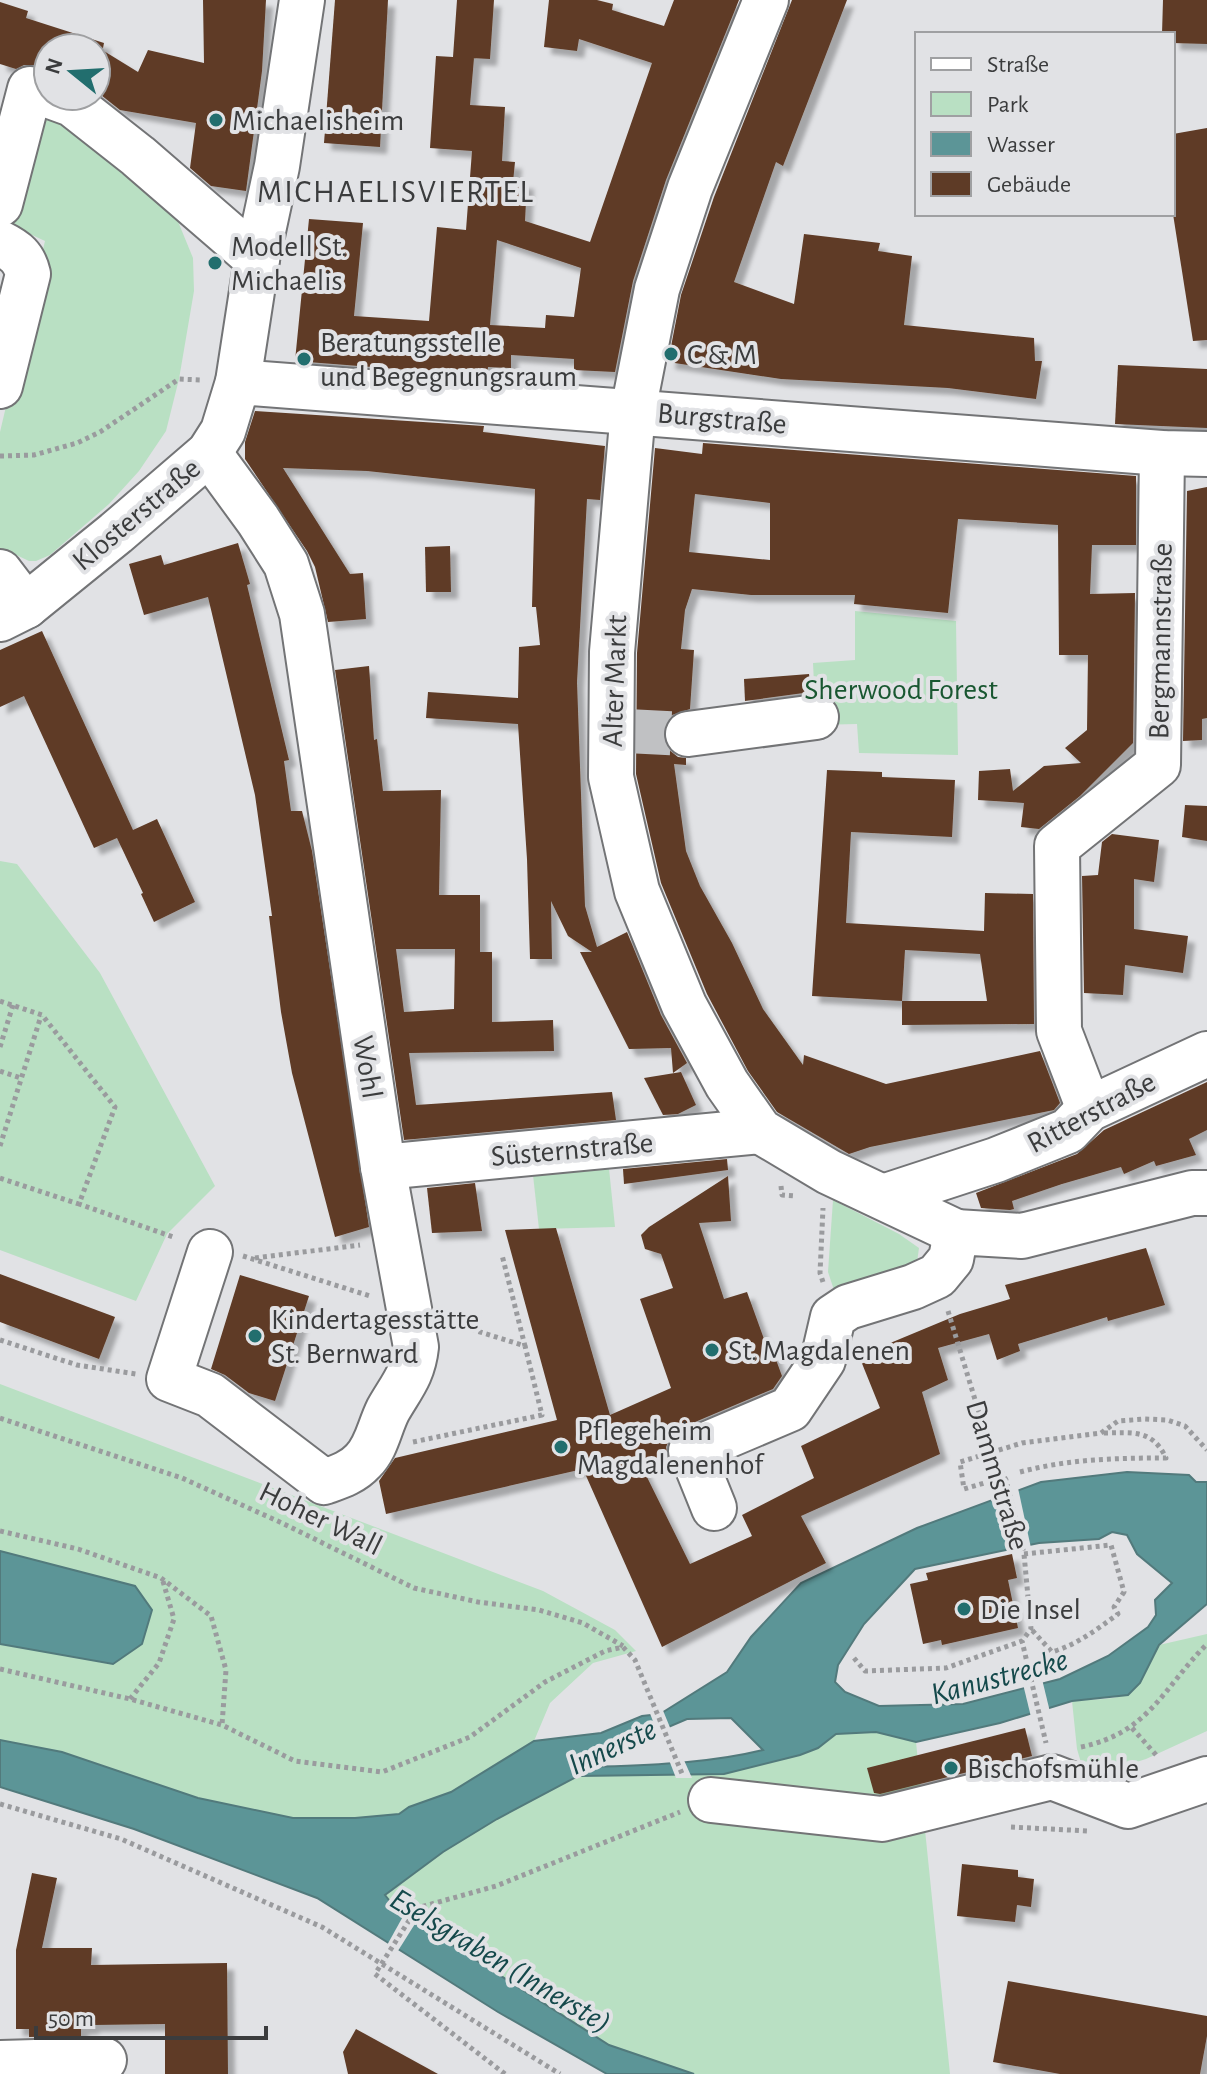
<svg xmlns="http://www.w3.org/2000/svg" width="1207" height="2074" font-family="'Alegreya Sans',sans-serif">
<defs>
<filter id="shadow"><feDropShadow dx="7" dy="7" stdDeviation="2" flood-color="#0004"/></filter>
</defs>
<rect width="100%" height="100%" fill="#e1e2e5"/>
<g fill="#b9e0c3">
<path d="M55 114 129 166 177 219 193 258 194 291 179 379 166 431 139 471 109 504 50 555 36 561H29L10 552 0 561V432L45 241 4 222 28 122Z"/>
<path d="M855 611 956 621 958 755 859 753 857 724 816 725 813 663 855 660Z"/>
<path d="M0 861 17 864 100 973 215 1186 167 1234 136 1301 0 1250Z"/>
<path d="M608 1159 615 1227 539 1229 532 1166Z"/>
<path d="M833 1200 899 1234 919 1248 917 1262 874 1283 835 1293 828 1272Z"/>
<path d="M0 1384 543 1591 615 1630 636 1651 593 1663 550 1703 534 1741 451 1792 409 1807 399 1814 355 1818H293L198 1798 62 1752 0 1740Z"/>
<path d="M1207 1634V1731L1146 1759 1114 1769 1082 1766 1077 1749 1072 1701C1134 1697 1130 1702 1159 1645Z"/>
<path d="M876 1732 916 1742 950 2074H694L609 2045 396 1909 385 1896 443 1852 497 1819 578 1776 724 1774 800 1755 818 1748 836 1734Z"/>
</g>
<g fill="#5c9597" stroke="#527a7c" stroke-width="2" fill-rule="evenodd">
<path d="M1127 1472 1189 1475 1196 1482H1207V1604L1159 1645 1140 1683 1128 1695 1072 1701 1000 1723 916 1742 876 1732 836 1734 818 1748 800 1755 724 1774 578 1776 497 1819 443 1852 385 1895 396 1909 609 2045 694 2074H607L498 2012 317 1898 134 1829 0 1787V1740L62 1752 198 1798 293 1818H355L399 1814 409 1807 451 1792 534 1741 601 1733 642 1716 660 1714 727 1672 751 1637 801 1583 917 1528 1041 1482ZM1112 1532 1127 1535 1137 1554 1172 1583 1155 1600 1156 1615 1148 1627 1108 1656 1060 1679 963 1704 879 1706 845 1692 835 1682 838 1665 864 1624 915 1569 1039 1543 1099 1539ZM731 1718 763 1750C706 1764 647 1765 589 1767L597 1759 650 1731 666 1728 687 1719Z"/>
<path d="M0 1551 135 1586 152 1610 142 1644 113 1664 0 1644Z"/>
</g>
<g fill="#e1e2e5">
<path d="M1018 1488 1031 1548 1016 1551 1002 1493Z"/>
<path d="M1042 1679 1050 1712 1031 1717 1023 1684Z"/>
<path d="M662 1708 671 1730 658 1734 649 1711Z"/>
<path d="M683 1758 692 1778H676L669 1760Z"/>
<path d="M406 1911 418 1919 396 1954 386 1947Z"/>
</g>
<g fill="#5e3b26" fill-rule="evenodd" filter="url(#shadow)">
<path d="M203 0H266L262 71 246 191 211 186 190 168 196 123 120 110 96 91V48H48V71L36 65H24L16 69 0 64V2L28 11 26 18 104 43 103 48H99L138 72 148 50 204 63Z"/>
<path d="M335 0H388L380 147 324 143Z"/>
<path d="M457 0H494L490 59 472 58H474L470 105 505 107 502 161 515 162 513 182H527L525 221 590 242 652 63 579 39 577 51 544 47 549 0H597L613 4 612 10 664 26 674 0H739L666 180 633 281 615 372 574 370V359L511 355V368L488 367 487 376 295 361 309 219 363 223 354 316 429 321 437 227 466 230 472 151 430 148 436 56 453 57ZM497 240 581 268 574 317 546 315 545 328 490 325Z"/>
<path d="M792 0H847L783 166 776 162 734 282 794 304 804 234 880 243 878 251 912 256 904 325 1034 338 1035 361H1042L1036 399 948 388 781 379 668 362 681 295 714 197Z"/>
<path d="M1163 0H1207V44L1173 43V34H1162Z"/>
<path d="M1207 128V340L1193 341 1173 214V134Z"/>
<path d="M1118 365 1207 369V428L1115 424Z"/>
<path d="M255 411 484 426 483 432 605 446 600 500 587 499 577 682 585 906 597 947 627 932 661 1015 687 1063 673 1073 671 1048 629 1049 580 952H592L568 936 551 901 552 959H530L527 859 518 724 426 718 428 692 518 698 519 647 540 645 536 607H532L535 489 367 471 283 468 350 574 363 573 366 619 328 622 315 567 307 551 245 459V442Z"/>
<path d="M703 443 1136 476V545H1092L1090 594 1135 593 1133 743 1080 796 1039 829 1021 827 1024 803 978 800 979 771 1010 769 1013 791 1044 766 1081 763 1065 748 1087 730 1088 655H1059L1058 525 958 519 948 613 854 604 855 595H751L692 589 685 610 681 649 694 650 690 709 672 715 665 724 663 736 669 750 678 757 686 758V765L674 764 686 851 700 886 732 943 763 1009 803 1065 804 1055 886 1084 1040 1051 1060 1103 1054 1110 870 1147 849 1154 777 1112 748 1071 707 994 661 883 636 774 637 653 655 448 702 454ZM695 494 770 503V560L689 552Z"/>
<path d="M1207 487V718L1202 719V740L1183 741 1187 491Z"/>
<path d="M238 543 250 584 247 585 289 760 284 761 291 811H302L312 851 369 1227 335 1237 292 1073 281 1012 269 916H272L255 795 208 597 144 615 129 564 161 555 164 565Z"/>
<path d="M450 546 451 592H426L425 547Z"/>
<path d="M42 631 133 830 157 819 195 902 154 922 141 894 143 893 117 838 94 848 24 696 0 707V650Z"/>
<path d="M369 666 374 740 377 739 383 791 441 790 439 895H480V952H492V1022L553 1020 554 1051 409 1053 416 1105 612 1092 616 1120 404 1140 335 670ZM396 949H455L454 1009 404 1012Z"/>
<path d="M809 674 811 692 745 701 744 679Z"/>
<path d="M827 770 882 772V777L955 780 952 837 851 832 846 923 984 931 985 893 1033 894 1034 1024 902 1025V1001L812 996ZM905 950 980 954 987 1001H902Z"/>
<path d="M1185 805 1207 806V841L1182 837Z"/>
<path d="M1112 834 1159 840 1154 882 1134 879V929L1188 936 1183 973 1125 965 1123 995 1084 993 1082 876 1098 875 1102 842Z"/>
<path d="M681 1072 696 1105 678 1114 663 1115 644 1078Z"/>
<path d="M1207 1082V1130L1189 1139 1196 1155 1156 1166 1154 1161 1124 1174 1121 1167 1062 1184 1012 1201 1014 1209 1010 1210 981 1208 976 1193 1077 1154 1104 1130Z"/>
<path d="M727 1159 728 1170 624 1184 623 1169Z"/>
<path d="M728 1176 731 1221 699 1223 724 1299 747 1292 764 1339 768 1338 782 1376 773 1389 681 1428 671 1436 666 1447 667 1454 642 1467 690 1564 752 1536 742 1515 814 1478 801 1446 880 1408 859 1356 960 1314 1010 1299 1005 1285 1146 1248 1165 1305 1108 1321 1107 1317 1018 1344 1020 1351 997 1360 989 1334 938 1348 948 1380 922 1392 940 1454 801 1516 826 1563 662 1647 583 1469 386 1514 379 1481 395 1458 557 1420 505 1230 556 1228 610 1415 671 1388 640 1299 673 1288 661 1254 645 1249 641 1235 649 1227Z"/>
<path d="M475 1183 482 1231 432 1233 427 1188Z"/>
<path d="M0 1274 115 1317 99 1359 0 1322Z"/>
<path d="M240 1275 309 1296 275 1401 249 1393 225 1375 211 1369Z"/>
<path d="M1012 1554 1017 1578 1008 1580 1018 1628 942 1645 941 1640 923 1644 910 1584 928 1580 926 1573Z"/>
<path d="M1025 1728 1032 1756 880 1794 874 1793 867 1768Z"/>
<path d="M962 1864 1018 1870V1877L1034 1879 1031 1907 1017 1905 1015 1922 957 1916Z"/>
<path d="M32 1873 57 1878 42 1948H92L91 1965 227 1963 228 2074H165V2024L93 2025 92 2027 81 2028V2036L29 2037V2029H16V1950Z"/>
<path d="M1008 1981 1207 2016V2036L1200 2074H1060L993 2062Z"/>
<path d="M356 2029 438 2074H348L343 2052Z"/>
</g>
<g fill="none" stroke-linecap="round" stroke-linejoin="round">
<path stroke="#c0c1c3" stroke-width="44" stroke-dasharray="44 22" stroke-linecap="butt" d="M627 731 688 734"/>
<g stroke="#737476" stroke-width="48">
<g id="minor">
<path d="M766 0 690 188 657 289 633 411 612 652 611 777 637 891 684 1005 727 1084 760 1131 829 1172 956 1232"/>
<path d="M50 96 72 104 138 156 257 259"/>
<path d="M0 204 30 89"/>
<path d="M0 243C16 251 24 257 28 274L0 386"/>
<path d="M238 382 1162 453 1207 454"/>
<path d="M209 453 258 520 286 564 302 614 383 1167 416 1347C413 1375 401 1387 388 1410 379 1428 377 1447 363 1461 352 1473 338 1477 324 1482L210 1395 169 1379 210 1252"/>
<path d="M0 572 26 606"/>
<path d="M0 619 26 606 116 533 209 453 223 431 238 382 257 259 277 166 302 0"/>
<path d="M688 734 816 717"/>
<path d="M1089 1109 1059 1031 1057 846 1158 765 1162 453"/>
<path d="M383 1167 760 1131"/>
<path d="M883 1197 996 1160 1068 1131 1089 1109 1207 1054"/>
<path d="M714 1508 691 1451 790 1409 823 1360 833 1317 848 1307 913 1287 937 1276 951 1259 956 1232 1022 1236 1192 1193H1207"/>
<path d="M711 1800 882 1819 1052 1777 1128 1806 1207 1779"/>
<path d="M0 2063 104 2060"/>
</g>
</g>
<g stroke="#9a9b9e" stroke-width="5" stroke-dasharray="4 4" stroke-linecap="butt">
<path d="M0 456 34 455 77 443 100 432 179 379 202 380"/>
<path d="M0 1001 42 1015 115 1107 79 1204 176 1238"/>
<path d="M0 1047 13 1005"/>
<path d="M0 1071 21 1078"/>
<path d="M0 1146 41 1016"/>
<path d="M0 1178 79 1204"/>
<path d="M781 1186 782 1195 795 1196"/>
<path d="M243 1256 370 1296"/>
<path d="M255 1258 360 1245"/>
<path d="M823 1282 820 1273 823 1208"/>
<path d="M948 1311 991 1452 1006 1480 1024 1554 1031 1629 1022 1641 1046 1743"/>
<path d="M448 1322 525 1346 502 1255"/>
<path d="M0 1340 77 1365 136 1374"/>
<path d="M769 1356 787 1344"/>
<path d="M0 1418 182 1478 282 1523 414 1588 478 1602 539 1610 583 1623 623 1646"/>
<path d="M413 1442 542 1415 525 1346"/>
<path d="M1020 1472C1068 1459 1117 1458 1166 1458 1152 1428 1131 1433 1102 1433"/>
<path d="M991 1481 964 1489 960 1462 1022 1443 1101 1433 1118 1421 1145 1419 1167 1420 1185 1426 1207 1450"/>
<path d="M0 1531 78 1549 161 1578 211 1616 226 1670 222 1725"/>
<path d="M1024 1554 1111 1545 1124 1592 1114 1607 1118 1614C1096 1630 1078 1644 1052 1652L1031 1629"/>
<path d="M854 1658 865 1671 946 1668 1022 1641"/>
<path d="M0 1669 130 1699 222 1725 295 1761 382 1772 470 1737 545 1682 605 1651 623 1647 635 1660 683 1776"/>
<path d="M130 1699 159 1663 174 1619 162 1578"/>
<path d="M1132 1728 1158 1757"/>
<path d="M1081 1747C1149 1733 1163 1688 1207 1644"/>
<path d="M0 1804 121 1839 322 1927 560 2074"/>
<path d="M1011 1827 1088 1831"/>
<path d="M505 2074 375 1974 417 1908 496 1886 680 1812"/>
</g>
<use href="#minor" stroke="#fff" stroke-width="44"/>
</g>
<g fill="#226e6e" stroke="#e1e2e5" stroke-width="3">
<circle cx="216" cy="120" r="8"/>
<circle cx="215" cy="263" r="8"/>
<circle cx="671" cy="354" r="8"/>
<circle cx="304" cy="359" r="8"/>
<circle cx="255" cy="1336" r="8"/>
<circle cx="712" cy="1350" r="8"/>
<circle cx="561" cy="1447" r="8"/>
<circle cx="964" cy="1609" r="8"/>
<circle cx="951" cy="1768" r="8"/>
</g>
<g text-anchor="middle" stroke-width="8" stroke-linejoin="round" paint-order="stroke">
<g font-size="30" fill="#3b3c3d" stroke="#e1e2e5" text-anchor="start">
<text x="232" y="130">Michaelisheim</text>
<text x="231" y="256">Modell St.<tspan x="231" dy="34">Michaelis</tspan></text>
<text x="320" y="352">Beratungsstelle<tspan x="320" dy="34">und Begegnungsraum</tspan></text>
<text x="687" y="364">C &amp; M</text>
<text x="271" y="1329">Kindertagesstätte<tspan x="271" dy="34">St. Bernward</tspan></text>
<text x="728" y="1360">St. Magdalenen</text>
<text x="577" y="1440">Pflegeheim<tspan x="577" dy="34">Magdalenenhof</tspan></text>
<text x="980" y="1619">Die Insel</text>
<text x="967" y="1778">Bischofsmühle</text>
</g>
<g font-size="30" fill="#3b3c3d" stroke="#e1e2e5">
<text transform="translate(722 418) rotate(5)" y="10">Burgstraße</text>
<text transform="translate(136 514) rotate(-40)" y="10">Klosterstraße</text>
<text transform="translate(1160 641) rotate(-89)" y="10">Bergmannstraße</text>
<text transform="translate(614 681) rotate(-88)" y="10">Alter Markt</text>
<text transform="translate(368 1067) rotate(81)" y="10">Wohl</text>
<text transform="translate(1091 1112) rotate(-28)" y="10">Ritterstraße</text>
<text transform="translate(572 1149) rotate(-5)" y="10">Süsternstraße</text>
<text transform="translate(998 1475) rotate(73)" y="10">Dammstraße</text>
<text transform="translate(321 1518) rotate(26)" y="10">Hoher Wall</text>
</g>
<g font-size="30" fill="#195731" stroke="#e1e2e5">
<text x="901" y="699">Sherwood Forest</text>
</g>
<g font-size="32" letter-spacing="2" fill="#3b3c3d" stroke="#e1e2e5">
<text x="396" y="202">MICHAELISVIERTEL</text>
</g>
<g font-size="32" font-style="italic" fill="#15494b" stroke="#e1e2e5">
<text transform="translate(999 1676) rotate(-15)" y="11">Kanustrecke</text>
<text transform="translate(612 1746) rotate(-25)" y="11">Innerste</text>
<text transform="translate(501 1960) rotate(31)" y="11">Eselsgraben (Innerste)</text>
</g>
</g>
<rect x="915" y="32" width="260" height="184" fill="#e1e2e5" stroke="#9fa0a2" stroke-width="2"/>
<rect x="931" y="58" width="40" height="12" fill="#ffffff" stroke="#9fa0a2" stroke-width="2"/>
<text x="987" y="72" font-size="24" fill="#3b3c3d">Straße</text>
<rect x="931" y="92" width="40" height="24" fill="#b9e0c3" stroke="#9fa0a2" stroke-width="2"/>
<text x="987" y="112" font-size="24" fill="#3b3c3d">Park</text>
<rect x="931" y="132" width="40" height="24" fill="#5c9597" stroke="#9fa0a2" stroke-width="2"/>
<text x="987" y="152" font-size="24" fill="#3b3c3d">Wasser</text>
<rect x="931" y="172" width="40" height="24" fill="#5e3b26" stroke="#9fa0a2" stroke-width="2"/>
<text x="987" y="192" font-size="24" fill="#3b3c3d">Gebäude</text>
<g transform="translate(72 72) rotate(288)"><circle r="38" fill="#e1e2e5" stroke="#9fa0a2" stroke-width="2"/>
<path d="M0-6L14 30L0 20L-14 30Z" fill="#226e6e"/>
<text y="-12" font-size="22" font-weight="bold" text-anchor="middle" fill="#3b3c3d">N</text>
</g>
<path d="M36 2026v12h230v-12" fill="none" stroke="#3b3c3d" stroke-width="4"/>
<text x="48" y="2026" font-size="24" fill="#3b3c3d" stroke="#e1e2e5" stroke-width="6" paint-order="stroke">50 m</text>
</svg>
